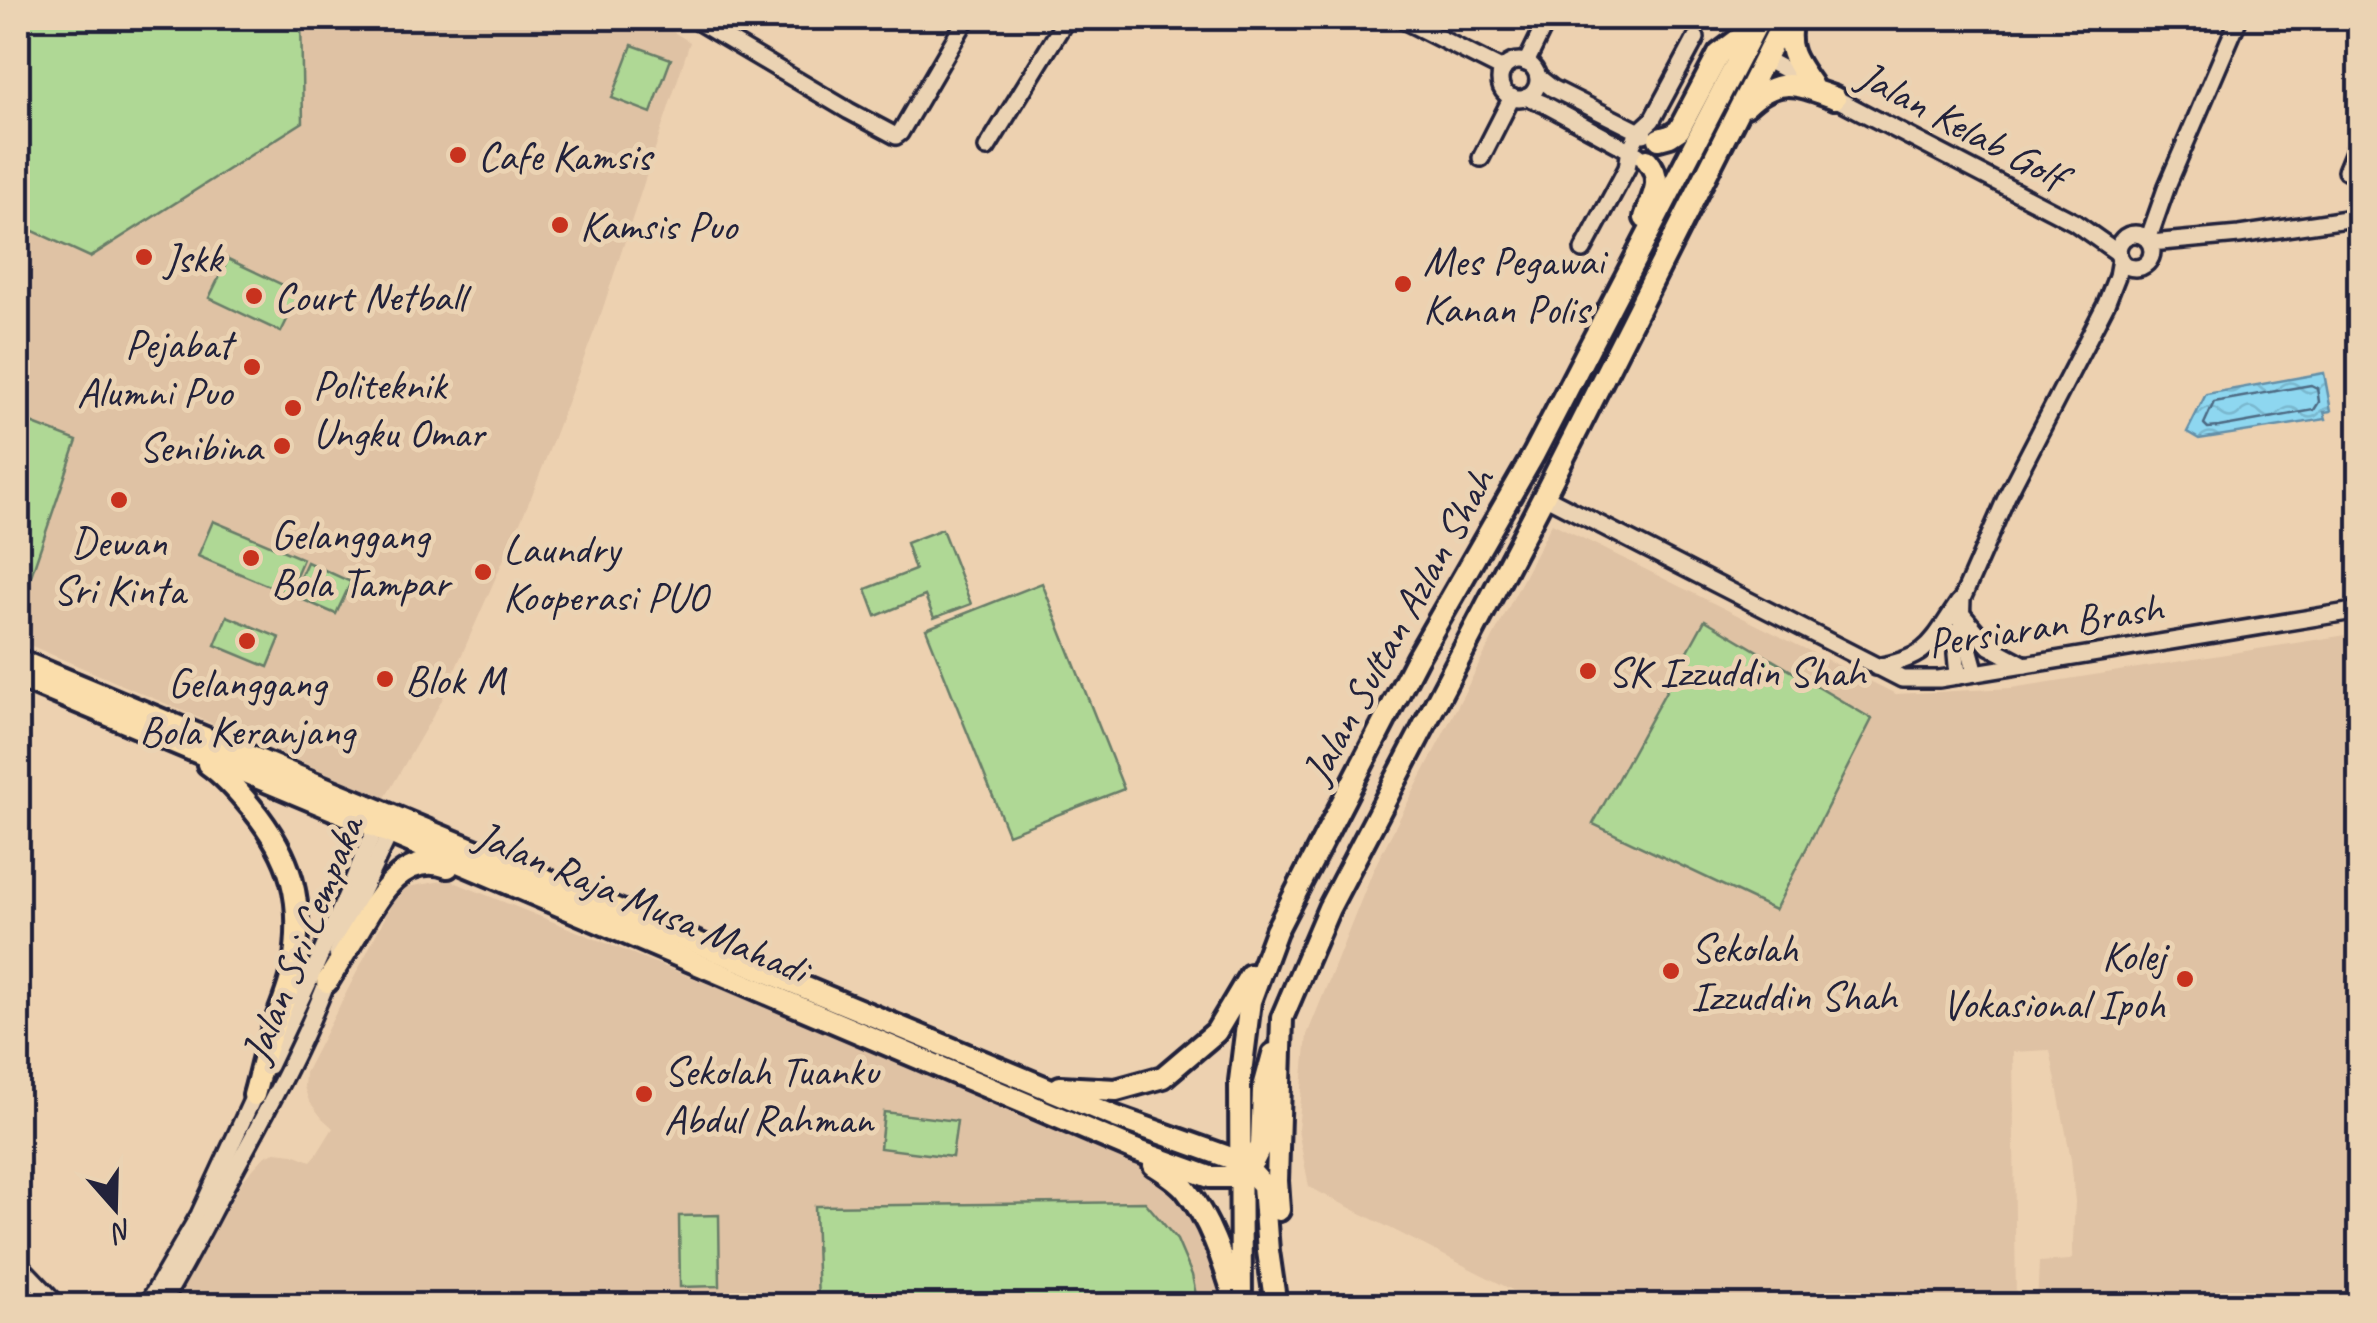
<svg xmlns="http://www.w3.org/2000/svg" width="2377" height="1323" font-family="Caveat,sans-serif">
<defs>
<pattern id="water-waves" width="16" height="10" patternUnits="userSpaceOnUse" patternTransform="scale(2.5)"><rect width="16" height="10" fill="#8ed7f0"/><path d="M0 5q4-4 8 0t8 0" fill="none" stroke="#7ab8cf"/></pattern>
</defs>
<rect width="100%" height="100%" fill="#edd1b0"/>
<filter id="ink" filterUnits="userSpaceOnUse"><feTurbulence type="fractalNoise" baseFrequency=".01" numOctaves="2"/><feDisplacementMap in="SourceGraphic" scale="20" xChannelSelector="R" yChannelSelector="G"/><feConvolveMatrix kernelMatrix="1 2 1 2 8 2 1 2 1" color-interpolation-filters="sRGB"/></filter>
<g filter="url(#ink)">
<g fill="#dfc2a4">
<path d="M18 18H650L690 42 602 311 532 495 441 702 385 798 18 640Z"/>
<path d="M1552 523 1896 694 2011 688 2359 633V1305H2037L2039 1262 2070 1260 2072 1258 2075 1202 2071 1159 2050 1050 2013 1052 2016 1305H1542L1309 1187 1298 1130 1307 1035 1374 868Z"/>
<path d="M449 880 1098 1141 1162 1177 1184 1200 1203 1230 1219 1271 1222 1305 171 1306 243 1180 265 1156 275 1152 293 1154 311 1161 317 1154 333 1128 322 1118 309 1101 304 1087 305 1073 400 888Z"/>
</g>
<g fill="#afd895" stroke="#687d68" stroke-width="2.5">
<path d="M18 18H301L303 122 90 257 18 224Z"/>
<path d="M632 45 671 59 651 113 612 98Z"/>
<path d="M228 259 300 293 281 332 209 298Z"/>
<path d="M18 418 77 441 18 614Z"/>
<path d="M213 521 303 559 288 594 198 556Z"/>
<path d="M942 529 971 604 934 618 925 596 876 616 866 589 915 570 906 543Z"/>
<path d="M307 562 351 582 336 614 292 595Z"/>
<path d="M1042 583 1124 789 1008 834 926 629Z"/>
<path d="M227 616 280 638 268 667 215 645Z"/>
<path d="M1705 620 1872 719 1775 910 1593 824Z"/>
<path d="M884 1112 957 1121 952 1157 880 1148Z"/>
<path d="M1145 1202 1177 1240 1192 1275 1198 1305H818L815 1206Z"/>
<path d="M719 1215 720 1286 680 1287 679 1216Z"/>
</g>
<path fill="url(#water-waves)" stroke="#638fa8" stroke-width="2.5" d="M2324 373 2331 411 2324 412 2326 419 2199 439 2187 432 2206 394Z"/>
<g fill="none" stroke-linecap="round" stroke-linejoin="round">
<path stroke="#4d6a83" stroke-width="2.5" d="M2311 385 2317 388 2319 402 2314 410 2219 427 2208 428 2204 424 2214 402Z"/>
<g stroke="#22223b" stroke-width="22">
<g id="minor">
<path d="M692 18 849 111 896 136 900 133 967 18"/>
<path d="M1172 18H1184"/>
<path d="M1399 18 1503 70"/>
<path d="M1765 59 1810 83"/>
<circle cx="1519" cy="80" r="19"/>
<path d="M1526 63 1548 18"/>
<path d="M1538 77 1552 88 1644 134"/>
<path d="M1829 95 2074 222 2118 253"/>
<path d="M1527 97 1544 104 1638 155"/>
<path d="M987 148 1067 18"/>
<path d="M1481 158 1512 97"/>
<path d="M2346 171 2360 137"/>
<circle cx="2135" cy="251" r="17"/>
<path d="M2148 240 2167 186 2239 18"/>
<path d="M2151 243 2239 235 2360 217"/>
<path d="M1583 250 1627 168 1630 149 1639 132 1652 120 1696 38"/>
<path d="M1544 496 1902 679H1939L2360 610"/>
<path d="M1961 613 1989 646 2025 665"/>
<path d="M1961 627 1968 644 1976 673"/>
<path d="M1876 667C1929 658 1931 643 1959 602"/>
<path d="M1958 676 1956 654 1961 627 1962 599 2007 496 2106 304 2117 276 2120 259"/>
<path d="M337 954 353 910 390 833 391 823"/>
<path d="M269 1066 308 984 376 827 383 821"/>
<path d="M18 1263 59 1306"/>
<path d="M146 1306 199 1215 258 1087"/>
<path d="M160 1306C185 1266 205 1225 227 1184 264 1116 302 1048 329 976"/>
</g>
</g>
<g stroke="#22223b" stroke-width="28">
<g id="major">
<path d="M1792 18C1785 48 1794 60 1811 84"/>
<path d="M1746 106C1778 75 1797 84 1835 98"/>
<path d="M1659 139 1670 136 1679 130 1719 54 1751 30"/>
<path d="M1645 218C1652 197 1665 180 1647 160"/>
<path d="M18 660 1116 1117 1242 1162 1263 1185 1268 1251 1276 1306"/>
<path d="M18 677 390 833 1135 1150 1210 1177H1241"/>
<path d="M208 764C225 776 238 791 251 807 292 857 304 900 294 964 290 992 276 1017 268 1043 262 1060 259 1078 254 1095"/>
<path d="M327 982C337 966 347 950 356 935 376 901 401 850 448 867"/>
<path d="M1060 1087 1116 1090 1163 1077 1216 1032 1250 975"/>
<path d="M1154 1165C1165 1172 1178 1180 1186 1190 1211 1221 1223 1261 1235 1299"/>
<path d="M1241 1177 1254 1160 1261 1146 1263 1091 1273 1054"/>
<path d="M1279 1210 1277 1181 1282 1018 1329 908 1544 496 1785 18"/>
<path d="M1241 1306 1240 1081 1250 1001 1276 931 1417 658 1534 454 1760 18"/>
</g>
</g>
<use href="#minor" stroke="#ebd3b3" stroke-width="15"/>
<use href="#major" stroke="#faddab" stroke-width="20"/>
</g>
</g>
<g fill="#c8321e" stroke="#ebd3b3" stroke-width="4">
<circle cx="458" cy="155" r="10"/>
<circle cx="560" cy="225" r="10"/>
<circle cx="144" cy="257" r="10"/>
<circle cx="1403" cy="284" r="10"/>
<circle cx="254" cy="296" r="10"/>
<circle cx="252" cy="367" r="10"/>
<circle cx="293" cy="408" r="10"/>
<circle cx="282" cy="446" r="10"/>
<circle cx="119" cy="500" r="10"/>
<circle cx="251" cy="558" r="10"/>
<circle cx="483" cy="572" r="10"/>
<circle cx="247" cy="641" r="10"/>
<circle cx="1588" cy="671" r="10"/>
<circle cx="385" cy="679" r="10"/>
<circle cx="1671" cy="971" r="10"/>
<circle cx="2185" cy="979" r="10"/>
<circle cx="644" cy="1094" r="10"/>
</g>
<g text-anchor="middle" stroke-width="10" stroke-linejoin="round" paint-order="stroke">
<g font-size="42" fill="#22223b" stroke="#ebd3b3">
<text transform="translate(1962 124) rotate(28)" y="15">Jalan Kelab Golf</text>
<text transform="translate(2045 624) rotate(-9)" y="15">Persiaran Brash</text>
<text transform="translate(1397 625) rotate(-61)" y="15">Jalan Sultan Azlan Shah</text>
<text transform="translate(642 901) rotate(23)" y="15">Jalan Raja Musa Mahadi</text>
<text transform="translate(301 939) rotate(-68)" y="15">Jalan Sri Cempaka</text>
</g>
<g font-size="42" fill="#22223b" stroke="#ebd3b3" text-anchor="start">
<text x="478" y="170">Cafe Kamsis</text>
<text x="580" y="240">Kamsis Puo</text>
<text x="164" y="272">Jskk</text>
<text x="1423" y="275">Mes Pegawai<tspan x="1423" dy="48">Kanan Polis</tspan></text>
<text x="274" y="311">Court Netball</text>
<text x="232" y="358" text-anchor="end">Pejabat<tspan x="232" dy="48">Alumni Puo</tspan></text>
<text x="313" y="399">Politeknik<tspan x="313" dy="48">Ungku Omar</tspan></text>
<text x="262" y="461" text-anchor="end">Senibina</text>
<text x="271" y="549">Gelanggang<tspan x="271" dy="48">Bola Tampar</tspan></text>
<text x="119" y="556" text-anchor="middle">Dewan<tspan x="119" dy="48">Sri Kinta</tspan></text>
<text x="503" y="563">Laundry<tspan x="503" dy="48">Kooperasi PUO</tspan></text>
<text x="1608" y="686">SK Izzuddin Shah</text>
<text x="405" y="694">Blok M</text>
<text x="247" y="697" text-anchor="middle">Gelanggang<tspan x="247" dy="48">Bola Keranjang</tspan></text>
<text x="1691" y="962">Sekolah<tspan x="1691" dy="48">Izzuddin Shah</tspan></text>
<text x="2165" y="970" text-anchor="end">Kolej<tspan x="2165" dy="48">Vokasional Ipoh</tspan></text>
<text x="664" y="1085">Sekolah Tuanku<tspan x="664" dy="48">Abdul Rahman</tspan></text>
</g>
</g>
<rect width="2377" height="1323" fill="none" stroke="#ebd3b3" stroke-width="60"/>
<rect x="30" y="30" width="2317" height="1263" fill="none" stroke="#22223b" stroke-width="4" filter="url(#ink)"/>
<g transform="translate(115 1208) rotate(160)" stroke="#ebd3b3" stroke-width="8" paint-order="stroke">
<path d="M0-8L18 38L0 25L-18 38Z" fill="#22223b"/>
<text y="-15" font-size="28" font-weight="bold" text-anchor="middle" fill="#22223b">N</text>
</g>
</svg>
